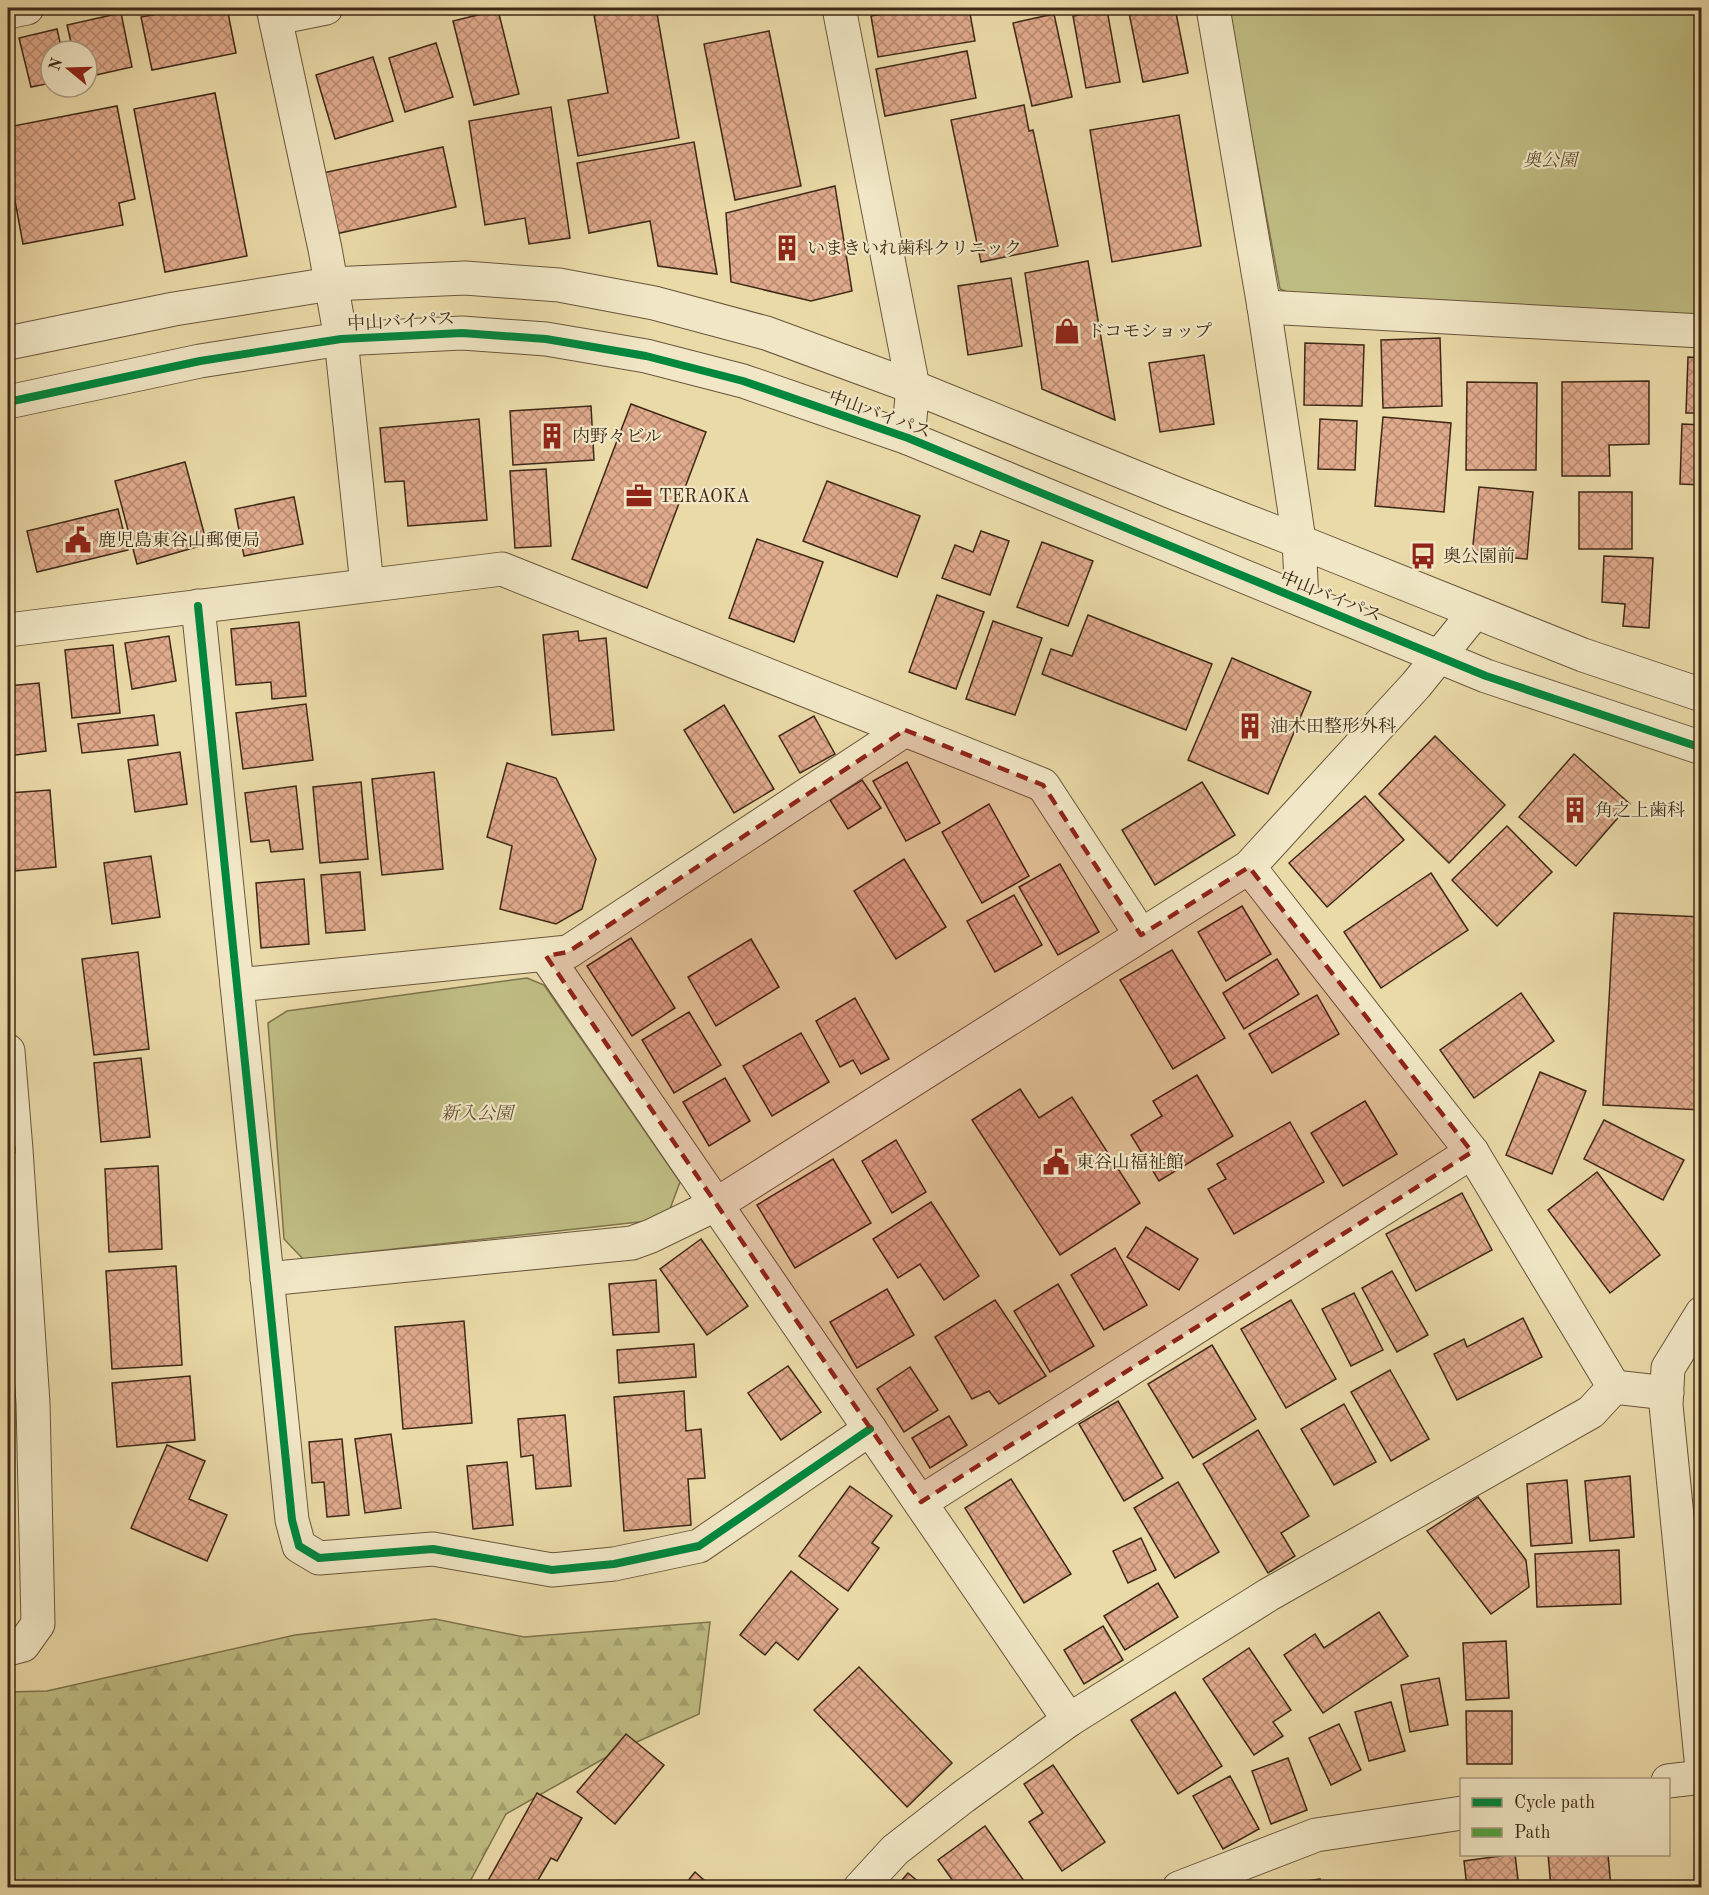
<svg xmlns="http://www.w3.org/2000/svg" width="1709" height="1895" font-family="'Old Standard TT','Noto Serif JP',serif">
<defs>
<pattern id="forest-firs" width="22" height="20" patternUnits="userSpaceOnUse" patternTransform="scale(1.5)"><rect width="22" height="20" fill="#bfbd83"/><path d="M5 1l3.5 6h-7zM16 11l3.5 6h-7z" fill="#a5a270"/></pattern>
<pattern id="building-cross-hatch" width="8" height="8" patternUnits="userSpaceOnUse" patternTransform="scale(1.5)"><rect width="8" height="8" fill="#e0aa8c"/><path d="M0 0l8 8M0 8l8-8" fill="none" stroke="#b78a71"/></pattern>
</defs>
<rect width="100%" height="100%" fill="#eadaa8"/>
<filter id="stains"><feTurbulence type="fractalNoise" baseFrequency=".00333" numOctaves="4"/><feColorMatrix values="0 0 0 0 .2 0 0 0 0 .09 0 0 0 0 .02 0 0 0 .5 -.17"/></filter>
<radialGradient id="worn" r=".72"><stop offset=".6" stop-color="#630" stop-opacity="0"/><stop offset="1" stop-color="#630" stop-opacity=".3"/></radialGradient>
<g fill="#bfbd83" stroke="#7e734d" stroke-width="1.5">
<path d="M1228 8H1701V320L1305 299 1280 289Z"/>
<path d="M527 978 544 985 680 1182 670 1209 648 1221 303 1259 284 1239 268 1023 287 1011Z"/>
</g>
<path fill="url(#forest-firs)" stroke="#7e734d" stroke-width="1.5" d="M435 1619 524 1637 710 1622 699 1714 619 1750 506 1814 467 1887H8V1692L47 1691 295 1635Z"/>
<g fill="url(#building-cross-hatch)" stroke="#3e2917" stroke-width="1.5">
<path d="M190 8H227L236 53 152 70 141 17Z"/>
<path d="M636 8H656L679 138 578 156 568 100 608 93 594 15Z"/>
<path d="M921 8H969L975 41 878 57 871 16Z"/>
<path d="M1128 8H1175L1188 73 1143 82Z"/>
<path d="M498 10 519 94 474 105 453 21Z"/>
<path d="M1107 10 1120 82 1086 88 1073 16Z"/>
<path d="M121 13 132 67 87 77V51H73L67 25Z"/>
<path d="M1054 14 1072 97 1032 106 1013 23Z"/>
<path d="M57 29 62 51H51V83L31 87 19 38Z"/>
<path d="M769 31 801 186 735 200 704 44Z"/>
<path d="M436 43 453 97 405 112 389 58Z"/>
<path d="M967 51 976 98 885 116 876 69Z"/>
<path d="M373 57 393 121 335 139 316 75Z"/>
<path d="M215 93 247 256 165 272 134 109Z"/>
<path d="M1024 105 1029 131 1033 130 1058 246 981 262 951 120Z"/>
<path d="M117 106 135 199 119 203 123 225 23 244 8 163V127Z"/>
<path d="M551 107 570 238 529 244 525 218 485 225 469 121Z"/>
<path d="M1179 115 1201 246 1112 262 1090 130Z"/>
<path d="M694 142 717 274 658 266 650 221 589 233 577 163Z"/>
<path d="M443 147 456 207 331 235 318 174Z"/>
<path d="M835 186 852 291 811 301 731 282 726 213Z"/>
<path d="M1088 261 1115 420 1042 389 1025 273Z"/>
<path d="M1011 278 1022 346 968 355 958 286Z"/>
<path d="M1440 338 1442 406 1383 408 1381 340Z"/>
<path d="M1305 343 1364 345 1362 406 1304 405Z"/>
<path d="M1204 355 1214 424 1160 432 1149 363Z"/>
<path d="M1688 357 1702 358V413H1686Z"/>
<path d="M1649 381V444L1609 445 1610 476H1562V382Z"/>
<path d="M1467 382 1537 383 1536 470H1466Z"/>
<path d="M631 404 706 432 647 588 572 559Z"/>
<path d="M591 406 594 460 513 465 510 411Z"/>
<path d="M1383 417 1451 423 1444 512 1375 506Z"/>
<path d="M479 419 487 520 408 526 404 481 385 482 380 428Z"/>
<path d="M1320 419 1357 421 1355 470 1318 469Z"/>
<path d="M1682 424 1702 425V485L1680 484Z"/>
<path d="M185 462 207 544 137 564 115 481Z"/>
<path d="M546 469 551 546 515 548 510 471Z"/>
<path d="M827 481 920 516 897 577 803 541Z"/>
<path d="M1479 487 1533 492 1527 559 1472 554Z"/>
<rect x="1579" y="492" width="53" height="57"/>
<path d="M294 497 303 544 244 556 235 509Z"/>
<path d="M118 509 128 550 37 572 27 531Z"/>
<path d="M981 531 1009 541 990 595 942 578 955 545 973 552Z"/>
<path d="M757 539 823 562 794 642 729 618Z"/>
<path d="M1042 542 1093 561 1068 626 1017 607Z"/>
<path d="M1604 556 1653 558 1649 628 1623 626 1625 604 1602 602Z"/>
<path d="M937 595 984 612 956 689 909 672Z"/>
<path d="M1088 615 1212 664 1186 730 1042 674 1051 649 1072 656Z"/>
<path d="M993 621 1042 638 1015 715 966 699Z"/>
<path d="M299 622 306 696 272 699 271 682 236 685 231 629Z"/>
<path d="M578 631 579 641 606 638 614 730 552 735 543 635Z"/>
<path d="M169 636 176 681 132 689 125 643Z"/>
<path d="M113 645 120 713 72 718 65 650Z"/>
<path d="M1232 658 1311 692 1268 794 1188 760Z"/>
<path d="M39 683 46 751 8 756V686Z"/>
<path d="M306 704 313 760 243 769 236 713Z"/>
<path d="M724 705 774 789 734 813 684 730Z"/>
<path d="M154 715 158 745 82 753 78 724Z"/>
<path d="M814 716 835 754 800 773 779 736Z"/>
<path d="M1435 736 1505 805 1449 863 1379 794Z"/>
<path d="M180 752 187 804 135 812 128 760Z"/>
<path d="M1574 754 1630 804 1576 866 1519 817Z"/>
<path d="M907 762 940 823 906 841 873 781Z"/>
<path d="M507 763 556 778 596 859 582 909 556 924 500 909 512 846 487 837Z"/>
<path d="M434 772 443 869 382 875 372 779Z"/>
<path d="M862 780 881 808 848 829 830 800Z"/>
<path d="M361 782 368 859 320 863 313 787Z"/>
<path d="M1202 782 1235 835 1155 885 1122 830Z"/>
<path d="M296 786 303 849 271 852 269 840 251 842 245 793Z"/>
<path d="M50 790 56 867 15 871 9 793Z"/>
<path d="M1365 796 1404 840 1327 907 1289 863Z"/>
<path d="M989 804 1029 876 982 903 942 832Z"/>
<path d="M1507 826 1552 872 1497 926 1452 880Z"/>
<path d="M151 856 160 917 112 924 104 863Z"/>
<path d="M904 859 946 927 896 959 854 891Z"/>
<path d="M1060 864 1099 932 1058 955 1019 887Z"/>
<path d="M360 872 365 930 326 933 321 875Z"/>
<path d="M1431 873 1468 930 1381 988 1344 932Z"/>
<path d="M304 879 309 944 261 948 256 883Z"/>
<path d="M1014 895 1042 945 995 972 967 921Z"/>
<path d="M1242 906 1271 954 1226 981 1198 932Z"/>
<path d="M1614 913 1702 917V1110L1603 1105Z"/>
<path d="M631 938 675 1008 632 1036 587 966Z"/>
<path d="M751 939 779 987 716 1026 688 977Z"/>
<path d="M1172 950 1225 1038 1173 1069 1120 980Z"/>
<path d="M138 952 149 1049 94 1055 82 959Z"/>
<path d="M1277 959 1299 994 1244 1029 1223 993Z"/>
<path d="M1521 993 1554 1041 1474 1098 1440 1050Z"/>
<path d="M1317 995 1339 1034 1272 1073 1249 1034Z"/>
<path d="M855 998 889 1059 861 1074 853 1060 840 1067 816 1021Z"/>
<path d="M689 1012 721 1065 674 1093 642 1040Z"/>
<path d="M801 1033 829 1082 772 1116 743 1066Z"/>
<path d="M141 1058 150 1137 101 1142 94 1063Z"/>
<path d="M1540 1072 1586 1091 1552 1174 1506 1155Z"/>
<path d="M1197 1075 1233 1136 1159 1181 1131 1135 1162 1116 1153 1101Z"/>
<path d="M725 1078 750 1121 709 1146 683 1102Z"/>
<path d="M1020 1089 1039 1118 1072 1097 1140 1203 1060 1255 972 1120Z"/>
<path d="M1365 1101 1397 1154 1343 1186 1311 1133Z"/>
<path d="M1604 1120 1684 1160 1663 1200 1584 1159Z"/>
<path d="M1290 1122 1324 1182 1234 1234 1208 1189 1226 1179 1217 1164Z"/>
<path d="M896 1140 926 1192 892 1213 862 1161Z"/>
<path d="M833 1159 871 1223 795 1268 757 1205Z"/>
<path d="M158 1166 162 1249 109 1252 105 1169Z"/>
<path d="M1597 1172 1660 1255 1610 1293 1548 1210Z"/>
<path d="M1462 1193 1492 1250 1416 1291 1386 1234Z"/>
<path d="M931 1202 979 1276 944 1300 920 1264 898 1278 873 1239Z"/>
<path d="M1146 1227 1198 1259 1179 1290 1127 1257Z"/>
<path d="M701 1239 748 1306 707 1335 660 1269Z"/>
<path d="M1115 1248 1147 1305 1104 1330 1071 1275Z"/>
<path d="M176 1266 182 1365 112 1369 106 1271Z"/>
<path d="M1392 1271 1428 1335 1397 1352 1362 1288Z"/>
<path d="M656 1280 659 1332 613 1335 609 1284Z"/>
<path d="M1058 1284 1094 1346 1050 1372 1014 1311Z"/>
<path d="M887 1289 914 1335 857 1368 830 1322Z"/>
<path d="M1354 1293 1383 1350 1351 1366 1322 1309Z"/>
<path d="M995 1300 1046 1376 999 1404 989 1391 972 1399 935 1337Z"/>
<path d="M1291 1300 1336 1379 1286 1408 1241 1329Z"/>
<path d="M1523 1318 1542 1357 1457 1400 1434 1354 1464 1339 1467 1347Z"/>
<path d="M464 1321 472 1423 403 1429 395 1327Z"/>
<path d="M694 1344 696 1377 619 1383 617 1350Z"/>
<path d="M1212 1345 1256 1419 1193 1458 1148 1384Z"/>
<path d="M788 1366 821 1412 781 1440 748 1393Z"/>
<path d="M910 1367 938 1410 904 1432 877 1389Z"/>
<path d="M1390 1370 1429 1439 1391 1461 1351 1392Z"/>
<path d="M190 1376 195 1440 117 1447 112 1383Z"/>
<path d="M684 1391 686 1431 701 1429 705 1478 688 1479 691 1525 624 1531 614 1397Z"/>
<path d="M1118 1401 1163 1478 1124 1501 1079 1424Z"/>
<path d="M1344 1404 1376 1462 1334 1485 1301 1429Z"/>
<path d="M565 1415 571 1486 536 1489 533 1455 521 1457 518 1419Z"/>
<path d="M949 1416 967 1445 930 1468 912 1438Z"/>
<path d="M1258 1430 1309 1516 1281 1533 1295 1556 1268 1573 1203 1464Z"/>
<path d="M391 1434 401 1508 365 1513 355 1439Z"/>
<path d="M342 1439 349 1515 327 1517 324 1482 312 1483 309 1442Z"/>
<path d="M167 1445 205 1461 189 1499 227 1515 207 1561 131 1528Z"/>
<path d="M507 1462 513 1525 473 1529 467 1466Z"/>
<path d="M1630 1476 1634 1537 1590 1541 1585 1481Z"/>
<path d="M1011 1479 1071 1574 1024 1603 965 1508Z"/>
<path d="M1567 1480 1572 1543 1531 1546 1527 1484Z"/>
<path d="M1178 1482 1219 1552 1175 1578 1134 1508Z"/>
<path d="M850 1486 892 1516 872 1543 879 1548 848 1591 799 1556Z"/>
<path d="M1478 1497 1526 1560 1529 1587 1491 1614 1427 1531Z"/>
<path d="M1141 1538 1156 1570 1128 1583 1113 1551Z"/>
<path d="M1619 1550 1621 1604 1537 1607 1535 1554Z"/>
<path d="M791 1571 838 1609 798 1660 776 1642 765 1655 740 1635Z"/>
<path d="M1158 1583 1178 1617 1125 1650 1104 1616Z"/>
<path d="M1379 1612 1408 1656 1323 1713 1284 1655 1315 1634 1324 1648Z"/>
<path d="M1103 1626 1123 1660 1084 1684 1064 1650Z"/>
<path d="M1506 1641 1509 1698 1466 1700 1463 1643Z"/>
<path d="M1249 1648 1291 1710 1273 1722 1283 1736 1254 1755 1203 1679Z"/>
<path d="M859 1667 952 1763 907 1807 814 1710Z"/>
<path d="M1439 1678 1448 1725 1410 1732 1401 1685Z"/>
<path d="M1175 1692 1222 1766 1178 1794 1131 1720Z"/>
<path d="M1391 1702 1405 1751 1369 1761 1355 1712Z"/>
<path d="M1466 1711H1512V1764H1467Z"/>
<path d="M1339 1724 1361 1770 1331 1785 1309 1738Z"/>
<path d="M626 1734 664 1765 615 1824 577 1792Z"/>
<path d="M1288 1758 1307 1810 1271 1824 1252 1771Z"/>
<path d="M1053 1765 1105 1842 1062 1871 1029 1822 1043 1813 1024 1784Z"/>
<path d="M1230 1776 1259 1829 1223 1849 1193 1796Z"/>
<path d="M537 1793 582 1818 557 1861 551 1858 535 1885 540 1888H484Z"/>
<path d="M985 1826 1029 1888H958L938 1860Z"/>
<path d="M1515 1854 1519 1888H1467L1464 1861Z"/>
<path d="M1548 1854H1608L1611 1888H1551Z"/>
<path d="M695 1872 713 1888H682Z"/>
<path d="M908 1873 926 1888H895Z"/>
<path d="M1320 1879 1321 1888H1281V1884Z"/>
</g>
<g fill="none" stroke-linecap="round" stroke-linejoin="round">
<g stroke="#69553b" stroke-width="35">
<g id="minor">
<path d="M273 8 325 249 341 339 367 585"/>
<path d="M839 8 913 387 908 438"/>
<path d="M1213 8 1264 307 1294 506 1299 541 1302 600"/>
<path d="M8 12 27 8"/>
<path d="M276 18 326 8"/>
<path d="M1264 307 1702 331"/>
<path d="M8 343 174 309 331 284 465 278 559 285 654 303 766 333 913 387 1177 494 1288 537 1583 655 1702 695"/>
<path d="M8 402 200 361 341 339 462 333 546 339 646 356 743 381 908 438 1486 676 1702 748"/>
<path d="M198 606 292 1520 299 1546 319 1558 433 1549 552 1570 614 1564 699 1546 870 1429"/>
<path d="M8 630 502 569 1043 785 1141 935"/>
<path d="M1249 867 1472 1152 1614 1387 1667 1393"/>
<path d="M546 956 1069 1720"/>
<path d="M237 985 568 952 905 730"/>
<path d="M8 1051 16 1150 33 1403 38 1624 23 1645 8 1649"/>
<path d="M267 1279 632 1243 651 1236 717 1204 1249 867 1416 685 1475 612"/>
<path d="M1702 1313 1668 1368 1666 1405 1702 1769"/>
<path d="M921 1502 1472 1152"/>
<path d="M1668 1781 1702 1777"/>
<path d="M860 1888 895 1850 963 1797 1069 1720 1268 1595 1591 1412 1614 1387"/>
<path d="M1179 1888 1316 1835 1462 1813"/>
</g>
</g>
<use href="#minor" stroke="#f1e7c6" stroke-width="33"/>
<path stroke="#54a340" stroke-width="6" stroke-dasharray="12 6" stroke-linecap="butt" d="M8 1150H16"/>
<g stroke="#f1e7c6" stroke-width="11">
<g id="cycleway">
<path d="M8 402 200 361 341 339 462 333 546 339 646 356 743 381 908 438 1486 676 1702 748"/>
<path d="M198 606 292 1520 299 1546 319 1558 433 1549 552 1570 614 1564 699 1546 870 1429"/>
</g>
</g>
<use href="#cycleway" stroke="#00873e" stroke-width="8"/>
</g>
<path fill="#8f2418" fill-opacity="0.2" stroke="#8f2418" stroke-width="4.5" stroke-dasharray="12 8" stroke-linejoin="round" d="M905 730 1043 785 1141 935 1249 867 1472 1152 921 1502 546 956 568 952Z"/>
<defs>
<g id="building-bare" transform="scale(2.07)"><path d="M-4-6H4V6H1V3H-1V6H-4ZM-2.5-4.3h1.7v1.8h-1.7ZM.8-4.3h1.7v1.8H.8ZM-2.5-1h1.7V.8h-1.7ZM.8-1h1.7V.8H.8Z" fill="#8f2418" stroke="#f1e7c6" stroke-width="2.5" paint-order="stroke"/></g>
<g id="shop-bare" transform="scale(2.07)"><path d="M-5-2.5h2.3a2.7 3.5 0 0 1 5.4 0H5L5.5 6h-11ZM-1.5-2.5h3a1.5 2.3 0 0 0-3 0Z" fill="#8f2418" stroke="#f1e7c6" stroke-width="2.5" paint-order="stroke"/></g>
<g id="office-bare" transform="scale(2.07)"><path d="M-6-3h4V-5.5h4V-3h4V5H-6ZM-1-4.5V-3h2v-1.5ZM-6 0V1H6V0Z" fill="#8f2418" stroke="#f1e7c6" stroke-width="2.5" paint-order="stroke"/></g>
<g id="civic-bare" transform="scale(2.07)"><path d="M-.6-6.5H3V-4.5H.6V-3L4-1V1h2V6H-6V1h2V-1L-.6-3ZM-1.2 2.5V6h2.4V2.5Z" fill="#8f2418" stroke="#f1e7c6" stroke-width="2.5" paint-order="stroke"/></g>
<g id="bus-bare" transform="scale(2.07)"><path d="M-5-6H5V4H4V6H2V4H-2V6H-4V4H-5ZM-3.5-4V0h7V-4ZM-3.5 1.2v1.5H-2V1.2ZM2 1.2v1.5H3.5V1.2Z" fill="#8f2418" stroke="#f1e7c6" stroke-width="2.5" paint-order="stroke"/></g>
</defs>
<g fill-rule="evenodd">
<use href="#building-bare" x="787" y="248"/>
<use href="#shop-bare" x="1067" y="331"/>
<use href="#building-bare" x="552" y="436"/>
<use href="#office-bare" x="639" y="496"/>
<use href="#civic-bare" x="78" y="540"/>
<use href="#bus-bare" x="1423" y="556"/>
<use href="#building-bare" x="1250" y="726"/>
<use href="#building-bare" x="1575" y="810"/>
<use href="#civic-bare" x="1056" y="1162"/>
</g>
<g text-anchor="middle" stroke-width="4.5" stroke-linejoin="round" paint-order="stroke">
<g font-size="18" font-style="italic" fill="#5e4e32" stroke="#f1e7c6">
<text x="1550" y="166">奥公園</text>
<text x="477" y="1119">新入公園</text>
</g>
<g font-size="18" fill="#3e2917" stroke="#f1e7c6" text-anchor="start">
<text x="807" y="254">いまきいれ歯科クリニック</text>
<text x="1087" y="337">ドコモショップ</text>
<text x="572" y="442">内野々ビル</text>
<text x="659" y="502">TERAOKA</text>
<text x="98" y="546">鹿児島東谷山郵便局</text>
<text x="1443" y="562">奥公園前</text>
<text x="1270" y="732">油木田整形外科</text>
<text x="1595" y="816">角之上歯科</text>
<text x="1076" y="1168">東谷山福祉館</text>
</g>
<g font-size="18" fill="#3e2917" stroke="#f1e7c6">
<text transform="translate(401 321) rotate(-3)" y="6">中山バイパス</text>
<text transform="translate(880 414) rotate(20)" y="6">中山バイパス</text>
<text transform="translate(1331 596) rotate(22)" y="6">中山バイパス</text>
</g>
</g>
<rect width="1709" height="1895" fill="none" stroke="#eadaa8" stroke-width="30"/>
<rect x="9" y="9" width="1691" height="1877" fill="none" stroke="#3e2917" stroke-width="3"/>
<rect x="15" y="15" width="1679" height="1865" fill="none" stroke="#3e2917" stroke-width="1.5"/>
<rect x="1460" y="1778" width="210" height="78" fill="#f1e7c6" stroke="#a99b80" stroke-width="1.5"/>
<rect x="1472" y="1798" width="30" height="9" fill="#00873e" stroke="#a99b80" stroke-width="1.5"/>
<text x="1514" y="1808" font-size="18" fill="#3e2917">Cycle path</text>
<rect x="1472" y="1828" width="30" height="9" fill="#54a340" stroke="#a99b80" stroke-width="1.5"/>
<text x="1514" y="1838" font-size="18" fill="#3e2917">Path</text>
<g transform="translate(69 69) rotate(289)"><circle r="28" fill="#f1e7c6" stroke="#a99b80" stroke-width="1.5"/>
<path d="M0-4.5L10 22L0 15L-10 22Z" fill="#8f2418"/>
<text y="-9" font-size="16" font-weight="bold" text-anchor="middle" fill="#3e2917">N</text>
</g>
<rect width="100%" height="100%" filter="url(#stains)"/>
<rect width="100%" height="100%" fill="url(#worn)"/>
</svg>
